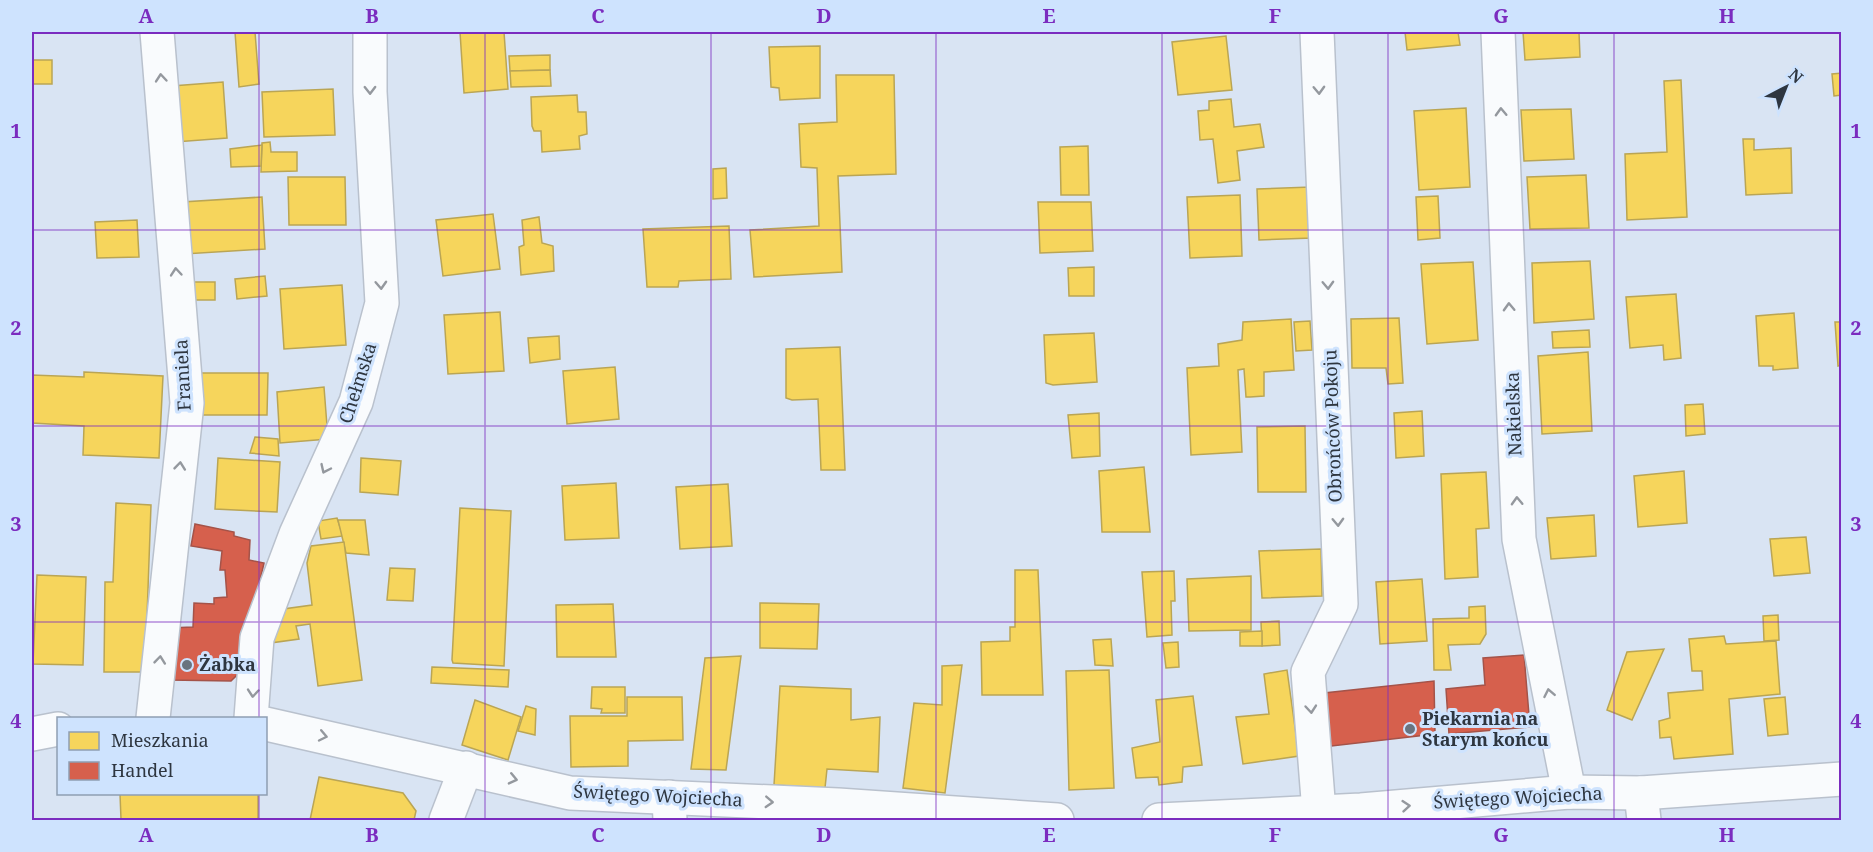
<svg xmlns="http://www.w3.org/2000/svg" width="1873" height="852" font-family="'Noto Serif',serif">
<rect width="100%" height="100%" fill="#d9e4f3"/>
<g fill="#f6d55c" stroke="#baa554" stroke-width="1.5">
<path d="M235 32H255L259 84 239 87Z"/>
<path d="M460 32H504L508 89 464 93Z"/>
<path d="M1405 32H1458L1460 45 1407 50Z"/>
<path d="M1523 32H1579L1580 57 1525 60Z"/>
<path d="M1226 36 1232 90 1178 95 1172 42Z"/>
<path d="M820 46V98L780 100 779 88 771 87 769 47Z"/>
<path d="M550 55V70L510 71 509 56Z"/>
<rect x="32" y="60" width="20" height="24"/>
<path d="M550 70 551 86 511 87 510 71Z"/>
<path d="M1842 73V95L1834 96 1832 74Z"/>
<path d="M836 75H894L896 174 838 176 842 272 754 277 750 230 819 226 817 168 801 167 799 124 837 122Z"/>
<path d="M1681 80 1687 217 1627 220 1625 154 1667 152 1664 81Z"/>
<path d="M223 82 227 138 175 142 172 86Z"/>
<path d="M333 89 335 135 264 137 262 92Z"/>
<path d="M577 95 578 112H586L587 134 579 136 580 149 542 152 541 131H534L532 126 531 97Z"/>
<path d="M1231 99 1234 127 1260 124 1264 147 1237 151 1240 180 1218 183 1213 139 1200 140 1198 111 1209 110V101Z"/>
<path d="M1466 108 1470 187 1419 190 1414 111Z"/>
<path d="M1571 109 1574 159 1524 161 1521 110Z"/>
<path d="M1743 139H1754V150L1791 148 1792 193 1746 195Z"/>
<path d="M270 142 271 152H297V171L261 172 262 143Z"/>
<path d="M262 145 261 166 231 167 230 149Z"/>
<path d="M1088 146 1089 195H1061L1060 147Z"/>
<path d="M726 168 727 198 713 199V169Z"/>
<path d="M1586 175 1589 228 1530 229 1527 177Z"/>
<path d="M288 177H345L346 225H289Z"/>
<path d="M1311 187 1312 238 1259 240 1257 189Z"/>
<path d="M1240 195 1242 256 1190 258 1187 197Z"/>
<path d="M1438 196 1440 238 1418 240 1416 197Z"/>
<path d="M262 197 265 249 184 254 182 202Z"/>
<path d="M1038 202H1091L1093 251 1040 253Z"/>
<path d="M493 214 500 269 443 276 436 220Z"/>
<path d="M539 217 542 243 553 246 554 271 521 275 519 247 524 245 522 220Z"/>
<path d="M137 220 139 257 97 258 95 222Z"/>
<path d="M729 226 731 279 679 281 678 287H647L643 229Z"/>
<path d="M1590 261 1594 319 1534 323 1532 263Z"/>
<path d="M1473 262 1478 340 1427 344 1421 264Z"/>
<path d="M1094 267V296H1069L1068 268Z"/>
<path d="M265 276 267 296 237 299 235 279Z"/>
<rect x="185" y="282" width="30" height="18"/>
<path d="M342 285 346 345 284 349 280 289Z"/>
<path d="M1676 294 1681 358 1664 360 1663 345 1630 348 1626 297Z"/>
<path d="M500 312 504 371 448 374 444 315Z"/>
<path d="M1794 313 1798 368 1773 370V366H1759L1756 316Z"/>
<path d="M1399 318 1403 383 1388 384 1386 368H1352L1351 319Z"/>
<path d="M1291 319 1294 370 1264 372V396L1250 397H1246L1244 369 1238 370 1242 452 1191 455 1187 368 1219 366 1218 344 1242 340 1243 322Z"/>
<path d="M1310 321 1312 350 1296 351 1294 322Z"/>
<path d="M1835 322H1842V365L1838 366Z"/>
<path d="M1589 330 1590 347 1553 348 1552 332Z"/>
<path d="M1094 333 1097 382 1053 385 1046 383 1044 335Z"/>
<path d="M559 336 560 359 530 363 528 338Z"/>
<path d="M840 347 845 470H821L818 399 792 400 786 398V349Z"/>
<path d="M1588 352 1592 431 1542 434 1538 356Z"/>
<path d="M615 367 619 419 567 424 563 371Z"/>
<path d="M84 372 163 376 159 458 83 455 84 426 32 423V375L84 377Z"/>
<path d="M194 373H268L267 415H195Z"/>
<path d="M324 387 328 439 280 443 277 392Z"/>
<path d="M1703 404 1705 434 1686 436 1685 405Z"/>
<path d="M1422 411 1424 456 1396 458 1394 413Z"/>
<path d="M1099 413 1100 456 1072 458 1068 415Z"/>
<path d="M1305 426 1306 492H1258L1257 427Z"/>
<path d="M255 437 278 439 279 456 250 453Z"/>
<path d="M218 458 280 462 277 512 215 509Z"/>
<path d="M361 458 401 461 398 495 360 492Z"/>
<path d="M1144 467 1150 532H1102L1099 471Z"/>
<path d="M1684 471 1687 523 1638 527 1634 476Z"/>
<path d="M1486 472 1489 528 1476 529 1478 577 1445 579 1441 474Z"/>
<path d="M616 483 619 538 565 540 562 486Z"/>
<path d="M728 484 732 546 680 549 676 487Z"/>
<path d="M116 503 151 505 145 672H104L105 582H113Z"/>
<path d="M460 508 511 511 504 666 453 663 452 660Z"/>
<path d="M1594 515 1596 556 1551 559 1547 518Z"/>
<path d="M337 518 343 536 321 539 318 521Z"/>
<path d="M338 520H365L369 555 346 553Z"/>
<path d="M1806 537 1810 573 1774 576 1770 539Z"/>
<path d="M344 542 362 680 318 686 310 624 296 626 299 639 270 643 276 610 312 605 307 563 311 546Z"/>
<path d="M1321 549 1322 596 1262 598 1259 551Z"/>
<path d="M390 568 415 569 413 601 387 600Z"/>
<path d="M1015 570H1038L1043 695H982L981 642 1010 641V627H1015Z"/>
<path d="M1174 571 1175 601H1171L1172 635 1147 637 1142 572Z"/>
<path d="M37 575 86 577 83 665 33 664Z"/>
<path d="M1251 576V630L1189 631 1187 579Z"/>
<path d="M1422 579 1427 641 1380 644 1376 582Z"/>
<path d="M760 603 819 604 817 649 760 648Z"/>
<path d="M613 604 616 657H557L556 605Z"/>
<path d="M1485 606 1486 634 1480 644 1448 645 1451 670H1434L1433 619 1469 618V607Z"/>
<path d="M1778 615 1779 640 1764 641 1763 616Z"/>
<path d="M1279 621 1280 645 1262 646 1261 622Z"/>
<path d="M1262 631V646H1240V632Z"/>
<path d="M1724 636 1726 644 1776 641 1780 694 1729 699 1733 754 1674 759 1671 737 1660 738 1659 721 1670 718 1668 693 1703 690 1702 671H1692L1689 639Z"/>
<path d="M1111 639 1113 666 1095 665 1093 640Z"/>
<path d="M1178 642 1179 667 1166 668 1163 643Z"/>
<path d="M1664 649 1632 720 1607 710 1627 652Z"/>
<path d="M741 656 726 770 691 769 705 658Z"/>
<path d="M962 665 945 793 903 788 914 703 942 705V666Z"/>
<path d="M432 667 509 670 508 687 431 683Z"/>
<path d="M1109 670 1114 788 1069 790 1066 671Z"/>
<path d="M1287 670 1299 756 1243 764 1236 717 1269 714 1264 674Z"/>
<path d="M780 686 851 689V720L880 717 878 772 827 769 825 788 774 785Z"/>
<path d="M592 687H625V713H601L602 709 591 708Z"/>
<path d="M1193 696 1202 765 1183 767 1182 782 1159 785 1158 777 1136 778 1132 748 1160 742 1156 700Z"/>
<path d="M627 697H682L683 740 628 741V766L571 767 570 716H627Z"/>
<path d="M1785 697 1788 734 1768 736 1764 699Z"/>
<path d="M475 700 521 717 508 760 462 745Z"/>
<path d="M526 706 536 709 535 735 518 731Z"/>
<path d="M319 777 403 793 416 811 414 820H310Z"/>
<path d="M120 794H258V820L121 819Z"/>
</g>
<g fill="#d6604d" stroke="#a45349" stroke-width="1.5">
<path d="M195 524 234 532V536L250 540 249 560 264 563 239 673 231 681 169 680V628L193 627 194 603 214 604V598L227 597 225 570H220L222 551 191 546Z"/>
<path d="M1524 655 1530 727 1449 734 1446 689 1485 685 1483 658Z"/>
<path d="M1434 681 1435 734 1323 747 1315 694Z"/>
</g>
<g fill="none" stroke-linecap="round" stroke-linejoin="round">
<g stroke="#b9c1cd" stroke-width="36">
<g id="street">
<path d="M1317 32 1341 604 1308 672 1319 812"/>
<path d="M153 718 187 403 157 32"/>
<path d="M251 718 257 638 296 534 356 402 382 303 370 92V32"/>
<path d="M1641 793 1644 820"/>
<path d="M669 797 670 820"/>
<path d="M446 820 466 768"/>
</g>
</g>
<g stroke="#b9c1cd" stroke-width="36">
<g id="secondary">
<path d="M1498 32 1519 539 1569 792"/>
<path d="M266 724 570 793 838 805 1057 820"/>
<path d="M32 734 58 729"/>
<path d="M1159 820 1361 810 1569 792 1641 793 1842 779"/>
</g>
</g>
<use href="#street" stroke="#f9fbfd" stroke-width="33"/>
<use href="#secondary" stroke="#f9fbfd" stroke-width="33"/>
</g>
<defs><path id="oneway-chevron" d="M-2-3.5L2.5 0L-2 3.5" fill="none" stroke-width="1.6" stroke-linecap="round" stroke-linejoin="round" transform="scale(1.5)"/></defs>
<g stroke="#94989e">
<use href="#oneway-chevron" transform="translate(161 78) rotate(-95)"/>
<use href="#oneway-chevron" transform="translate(370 90) rotate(89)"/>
<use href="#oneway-chevron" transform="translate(1319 90) rotate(88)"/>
<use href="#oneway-chevron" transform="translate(1501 112) rotate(-92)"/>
<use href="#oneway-chevron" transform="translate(176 272) rotate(-95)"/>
<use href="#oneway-chevron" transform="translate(381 285) rotate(87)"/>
<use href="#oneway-chevron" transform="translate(1328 285) rotate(88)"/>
<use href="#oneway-chevron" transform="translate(1509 307) rotate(-92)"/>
<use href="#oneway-chevron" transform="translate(180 466) rotate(-84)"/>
<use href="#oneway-chevron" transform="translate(325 469) rotate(115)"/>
<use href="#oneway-chevron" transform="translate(1517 501) rotate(-92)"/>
<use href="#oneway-chevron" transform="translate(1338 522) rotate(88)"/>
<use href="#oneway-chevron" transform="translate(160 660) rotate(-84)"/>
<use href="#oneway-chevron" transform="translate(253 693) rotate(95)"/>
<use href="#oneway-chevron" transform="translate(1549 693) rotate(-101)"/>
<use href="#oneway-chevron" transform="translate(1311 709) rotate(85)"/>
<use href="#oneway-chevron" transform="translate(323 736) rotate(12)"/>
<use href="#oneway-chevron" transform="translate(513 779) rotate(13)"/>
<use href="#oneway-chevron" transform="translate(769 802) rotate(3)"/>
<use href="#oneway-chevron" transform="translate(1406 806) rotate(-5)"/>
</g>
<path fill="none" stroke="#7b2cbf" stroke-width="1.5" stroke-opacity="0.55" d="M259 32V718M485 32V820M711 32V820M936 32V820M1162 32V820M1388 32V820M1614 32V820M32 230H1842M32 426H1842M32 622H1842M259 794V820"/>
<g fill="#6a737f" stroke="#cee3fe" stroke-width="2">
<circle cx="187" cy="665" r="6"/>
<circle cx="1410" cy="729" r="6"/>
</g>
<g text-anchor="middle" stroke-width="6" stroke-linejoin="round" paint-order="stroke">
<g font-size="18" fill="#2e3640" stroke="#cee3fe">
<text transform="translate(183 375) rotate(-93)" y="6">Franiela</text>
<text transform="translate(358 383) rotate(-72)" y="6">Chełmska</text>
<text transform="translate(1514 414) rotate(-92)" y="6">Nakielska</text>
<text transform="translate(1333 426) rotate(-92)" y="6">Obrońców Pokoju</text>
<text transform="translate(658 796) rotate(3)" y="6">Świętego Wojciecha</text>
<text transform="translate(1518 798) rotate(-3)" y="6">Świętego Wojciecha</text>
</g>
<g font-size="18" font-weight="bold" fill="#2e3640" stroke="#cee3fe" text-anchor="start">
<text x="199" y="671">Żabka</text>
<text x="1422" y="725">Piekarnia na<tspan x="1422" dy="21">Starym końcu</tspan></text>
</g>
</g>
<rect width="1873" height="852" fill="none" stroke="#cee3fe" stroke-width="66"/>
<rect x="57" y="717" width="210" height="78" fill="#cee3fe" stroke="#8e9eb2" stroke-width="1.5"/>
<rect x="69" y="732" width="30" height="18" fill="#f6d55c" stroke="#8e9eb2" stroke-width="1.5"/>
<text x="111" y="747" font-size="18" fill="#2e3640">Mieszkania</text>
<rect x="69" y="762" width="30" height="18" fill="#d6604d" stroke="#8e9eb2" stroke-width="1.5"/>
<text x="111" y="777" font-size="18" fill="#2e3640">Handel</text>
<g transform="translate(1786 87) rotate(42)" stroke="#cee3fe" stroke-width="4.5" paint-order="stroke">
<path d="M0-4.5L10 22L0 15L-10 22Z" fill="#2e3640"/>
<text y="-9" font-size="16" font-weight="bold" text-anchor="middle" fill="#2e3640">N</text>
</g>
<rect x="33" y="33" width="1807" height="786" fill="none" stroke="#7b2cbf" stroke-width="2"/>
<g font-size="20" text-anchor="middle" font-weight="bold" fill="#7b2cbf">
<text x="146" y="23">A</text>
<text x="372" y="23">B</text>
<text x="598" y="23">C</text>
<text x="824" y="23">D</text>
<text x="1049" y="23">E</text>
<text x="1275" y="23">F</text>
<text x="1501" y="23">G</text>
<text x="1727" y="23">H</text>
<text x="16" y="138">1</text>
<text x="1856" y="138">1</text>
<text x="16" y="335">2</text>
<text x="1856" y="335">2</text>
<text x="16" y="531">3</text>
<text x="1856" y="531">3</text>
<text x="16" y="728">4</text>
<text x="1856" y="728">4</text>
<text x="146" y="842">A</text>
<text x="372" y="842">B</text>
<text x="598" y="842">C</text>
<text x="824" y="842">D</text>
<text x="1049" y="842">E</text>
<text x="1275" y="842">F</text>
<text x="1501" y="842">G</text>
<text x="1727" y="842">H</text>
</g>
</svg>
